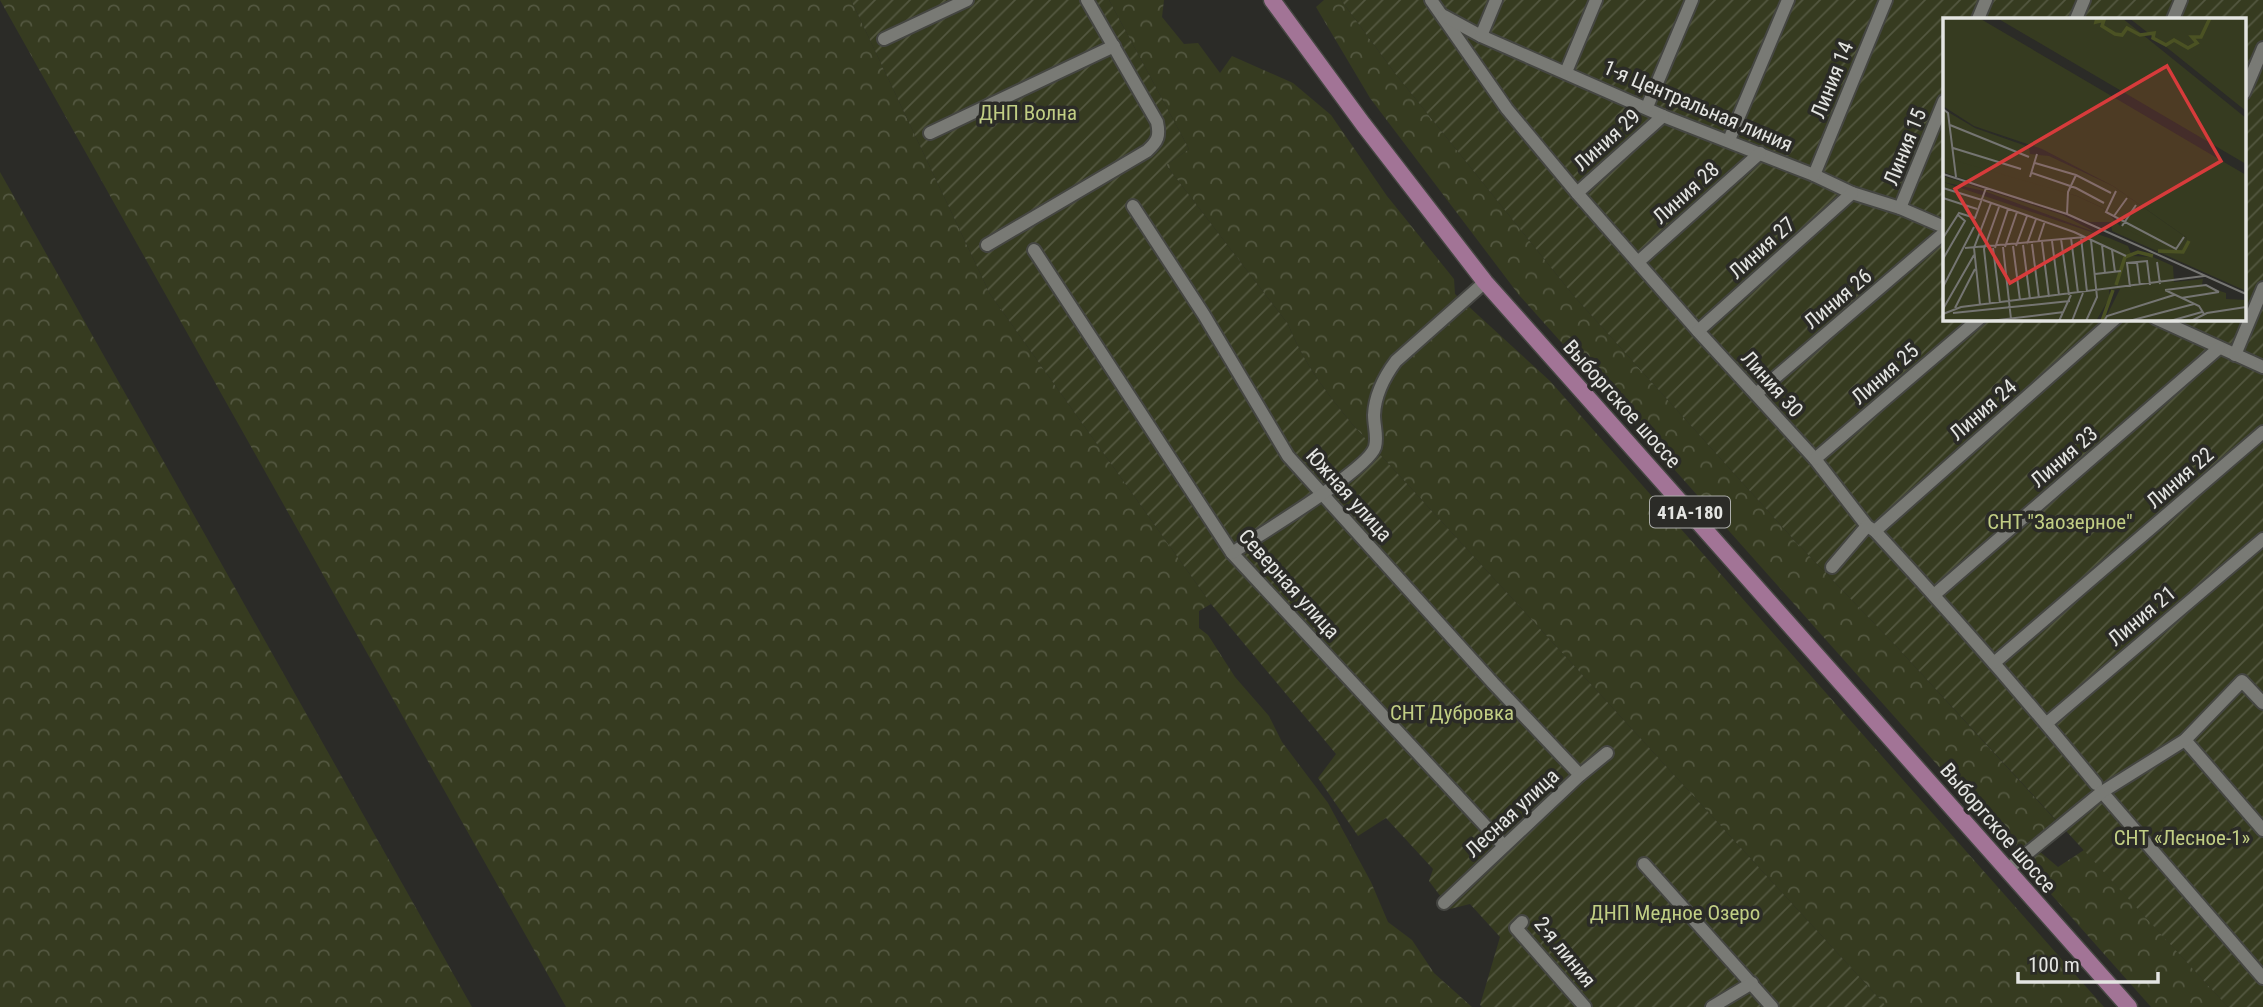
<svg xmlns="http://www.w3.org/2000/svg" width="2263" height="1007" font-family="'Roboto Condensed',sans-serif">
<defs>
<pattern id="forest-crowns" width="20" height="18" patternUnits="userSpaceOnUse" patternTransform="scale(1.75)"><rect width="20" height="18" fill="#363b20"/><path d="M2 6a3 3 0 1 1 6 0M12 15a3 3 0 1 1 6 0" fill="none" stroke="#535740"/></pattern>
<pattern id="garden-furrows" width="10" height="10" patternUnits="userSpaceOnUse" patternTransform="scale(1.75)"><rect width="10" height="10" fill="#363b20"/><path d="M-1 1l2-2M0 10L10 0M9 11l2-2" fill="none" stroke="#535740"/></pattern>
</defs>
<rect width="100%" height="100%" fill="#2b2b27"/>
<g fill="url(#forest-crowns)">
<path d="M0 0H851L990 294 1211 604 1199 611V628L1208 635 1235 677 1269 716 1282 742 1328 803 1371 882 1388 922 1412 940 1434 973 1472 1007H566Z"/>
<path d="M1109 0H1164L1162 17 1184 44 1198 43 1220 73 1232 56 1293 83 1331 115 1387 196 1454 279 1455 294 1550 381 2104 1007H1887L1353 425C1326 392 1304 364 1288 324L1166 165 1189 149Z"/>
<path d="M1324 0H1341L1394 72 1573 295 1795 541 1896 646 2060 825 2022 860 1519 295 1370 98 1316 7Z"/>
<path d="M0 172 472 1007H0Z"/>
<path d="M2084 850 2228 1007H2151L2027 867 2039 851 2058 867Z"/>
</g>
<g fill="url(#garden-furrows)" fill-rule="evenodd">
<path d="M851 0H1109L1189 149 1166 165 1288 324C1304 364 1326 392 1353 425L1887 1007H1482L1480 1005 1500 937 1470 904 1450 909 1429 881 1433 869 1386 818 1358 836 1318 778 1336 754 1211 604 990 294Z"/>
<path d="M1341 0H2263V1007H2228L1896 646 1795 541 1573 295 1394 72ZM1944 19H2244V318H1944Z"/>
</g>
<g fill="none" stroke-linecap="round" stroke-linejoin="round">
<g stroke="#454642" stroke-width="16">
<g id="minor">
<path d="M1431 0 1507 109 1577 193 1698 331 1815 459 1867 526 1875 531C1951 613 2025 697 2096 784"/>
<path d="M1444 16 1481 36 1663 116 1814 175 1852 193 1900 208 1944 227"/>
<path d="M1978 19 1986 0"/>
<path d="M2076 19 2084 0"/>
<path d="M2173 19 2181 0"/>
<path d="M1481 36 1496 0"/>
<path d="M884 39 967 0"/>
<path d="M1566 72 1596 0"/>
<path d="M2244 93 2263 48"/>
<path d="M1647 107 1692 0"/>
<path d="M930 133 1114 46"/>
<path d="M1729 140 1788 0"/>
<path d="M1814 175 1886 0"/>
<path d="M1577 193 1663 116"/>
<path d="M1133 206 1204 315 1288 456 1493 683 1580 775"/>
<path d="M1900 208 1944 101"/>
<path d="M987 245 1147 151C1158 141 1160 136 1157 122L1087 0"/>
<path d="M1034 250 1232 553 1504 846"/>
<path d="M1638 262 1760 153"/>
<path d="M2155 318 2263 367"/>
<path d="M1698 331 1852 193"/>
<path d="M2235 355 2263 288"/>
<path d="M1756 394 1944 233"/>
<path d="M1815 459 1980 318"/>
<path d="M1875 531 2116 318"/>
<path d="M1232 553C1257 536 1368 470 1375 447 1378 437 1374 426 1374 415 1375 394 1384 377 1396 361L1485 282"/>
<path d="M1832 567 1867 526"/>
<path d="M1934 595 2219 348"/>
<path d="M1994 663 2263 432"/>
<path d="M2047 723 2263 539"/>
<path d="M2185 740 2263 830"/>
<path d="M2102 792 2263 978"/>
<path d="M1644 864 1772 1007"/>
<path d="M2007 870 2102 792 2185 740 2242 681 2263 703"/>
<path d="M1444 903 1580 775 1607 753"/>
<path d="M1522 922 1516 928 1585 1007"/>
<path d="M1712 1007 1752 983"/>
</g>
</g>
<g stroke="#454642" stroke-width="19">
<path id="major" d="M1272 0 1363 124 1485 282 2129 1007"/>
</g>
<use href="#minor" stroke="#797a75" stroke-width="12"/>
<use href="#major" stroke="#a27496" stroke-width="16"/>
</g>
<g text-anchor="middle" stroke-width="7" stroke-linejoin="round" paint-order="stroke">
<rect fill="#2b2b27" stroke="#acadaa" stroke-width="2" x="1650" y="496.5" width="80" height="31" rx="5"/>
<g font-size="19" font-weight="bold" fill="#e4e5e2">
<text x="1690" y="519">41А-180</text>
</g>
<g font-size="21" fill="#e4e5e2" stroke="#2b2b27">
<text transform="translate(1832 80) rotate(-68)" y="7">Линия 14</text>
<text transform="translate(1698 106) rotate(23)" y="7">1-я Центральная линия</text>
<text transform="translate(1607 140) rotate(-42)" y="7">Линия 29</text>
<text transform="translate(1905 147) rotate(-68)" y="7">Линия 15</text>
<text transform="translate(1686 193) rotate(-42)" y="7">Линия 28</text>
<text transform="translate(1762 248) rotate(-42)" y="7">Линия 27</text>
<text transform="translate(1838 299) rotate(-40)" y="7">Линия 26</text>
<text transform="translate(1885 374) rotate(-41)" y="7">Линия 25</text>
<text transform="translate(1772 384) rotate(48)" y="7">Линия 30</text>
<text transform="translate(1622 404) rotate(48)" y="7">Выборгское шоссе</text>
<text transform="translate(1983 410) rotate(-41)" y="7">Линия 24</text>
<text transform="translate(2064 457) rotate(-41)" y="7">Линия 23</text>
<text transform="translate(2180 478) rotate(-41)" y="7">Линия 22</text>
<text transform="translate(1349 495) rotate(48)" y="7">Южная улица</text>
<text transform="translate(1289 584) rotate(48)" y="7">Северная улица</text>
<text transform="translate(2142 616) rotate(-40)" y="7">Линия 21</text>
<text transform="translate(1512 813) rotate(-43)" y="7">Лесная улица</text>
<text transform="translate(1998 828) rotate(49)" y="7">Выборгское шоссе</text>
<text transform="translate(1565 952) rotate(51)" y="7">2-я линия</text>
</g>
<g font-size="21" fill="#c1ce84" stroke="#2b2b27">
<text x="1028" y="120">ДНП Волна</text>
<text x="2060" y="529">СНТ "Заозерное"</text>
<text x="1452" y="720">СНТ Дубровка</text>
<text x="2182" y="845">СНТ «Лесное-1»</text>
<text x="1675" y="920">ДНП Медное Озеро</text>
</g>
</g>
<g transform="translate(1943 18)">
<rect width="303" height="303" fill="#2b2b27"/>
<path d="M0 0H36L303 157V273L169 213 168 204H147L0 154V139H10L134 178 160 190 177 208 235 234 244 220 170 168 99 131 31 108 0 88ZM54 0H179L303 100V146ZM186 0H303V93L227 32ZM0 158 120 197 154 215 41 173 0 164Z" fill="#363b20"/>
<path d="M0 91 32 110 86 129 87 136 106 138 170 168 244 220 235 235 177 209 178 205 160 190 134 178 0 139ZM0 164 166 220 185 228 189 238 210 239 230 248 231 264 260 261 259 267 283 275V281L303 282 302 303H161L177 271 166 272 167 279 153 303H0Z" fill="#363b20"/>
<path fill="none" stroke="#4b5223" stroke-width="3.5" d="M154 0 153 4 161 2 159 8 172 16 179 17 184 10 197 17 211 15 210 20 223 27 231 22 245 30 254 25 249 19H258L267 0M215 233 240 234 246 223M173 267 182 239 195 234 210 238M159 303 170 272"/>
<path fill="none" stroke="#757572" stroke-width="2" d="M0 91 5 95 13 159M7 107 86 139M10 130 78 151M92 145 133 157 168 175M89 155 133 170 161 185M0 156 124 196 303 276M87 159 94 136M0 170 39 182M173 173 163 194 233 231 241 219M0 180 34 191M40 182 131 214 183 238M124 196 125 174 133 157M171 198 184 180M179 208 193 187M138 219 144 274M0 220 16 195 32 200 43 170M128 220 135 275M118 221 126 277M109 223 116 277M95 224 102 203M99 224 106 279M84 226 93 201M89 226 96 280M80 227 87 281M159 227 162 255M70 228 77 282M73 228 84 198M60 229 68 301M62 229 74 194M22 230 142 219M50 230 57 285M52 230 65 191M169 232 172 254M0 241 22 203 15 197M194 244 197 268M214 244 217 266M152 256 178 253M0 269 31 209M187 269 184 245 204 243 207 267M222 272 263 267 276 274M222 272 256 288 261 296M238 280 276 274M47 286 41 231 56 189M37 287 31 230 48 185M12 290 32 251M0 291 31 237M10 295 127 283M0 296 18 289 261 258M47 303 121 294M116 303 128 277M129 303 140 275M143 303 154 279 148 222M161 303 164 298 231 277M186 303 251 286M227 303 259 294M248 303 264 295 303 289"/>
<path fill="#d73b3b" fill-opacity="0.15" stroke="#d73b3b" stroke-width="3.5" d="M224 48 278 143 67 265 12 171Z"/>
<rect width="303" height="303" fill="none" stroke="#e4e5e2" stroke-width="3.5"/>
</g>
<path d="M2018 972v10h140v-10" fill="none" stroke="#e4e5e2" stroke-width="3.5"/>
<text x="2028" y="972" font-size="21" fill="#e4e5e2" stroke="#2b2b27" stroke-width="5" paint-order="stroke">100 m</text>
</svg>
